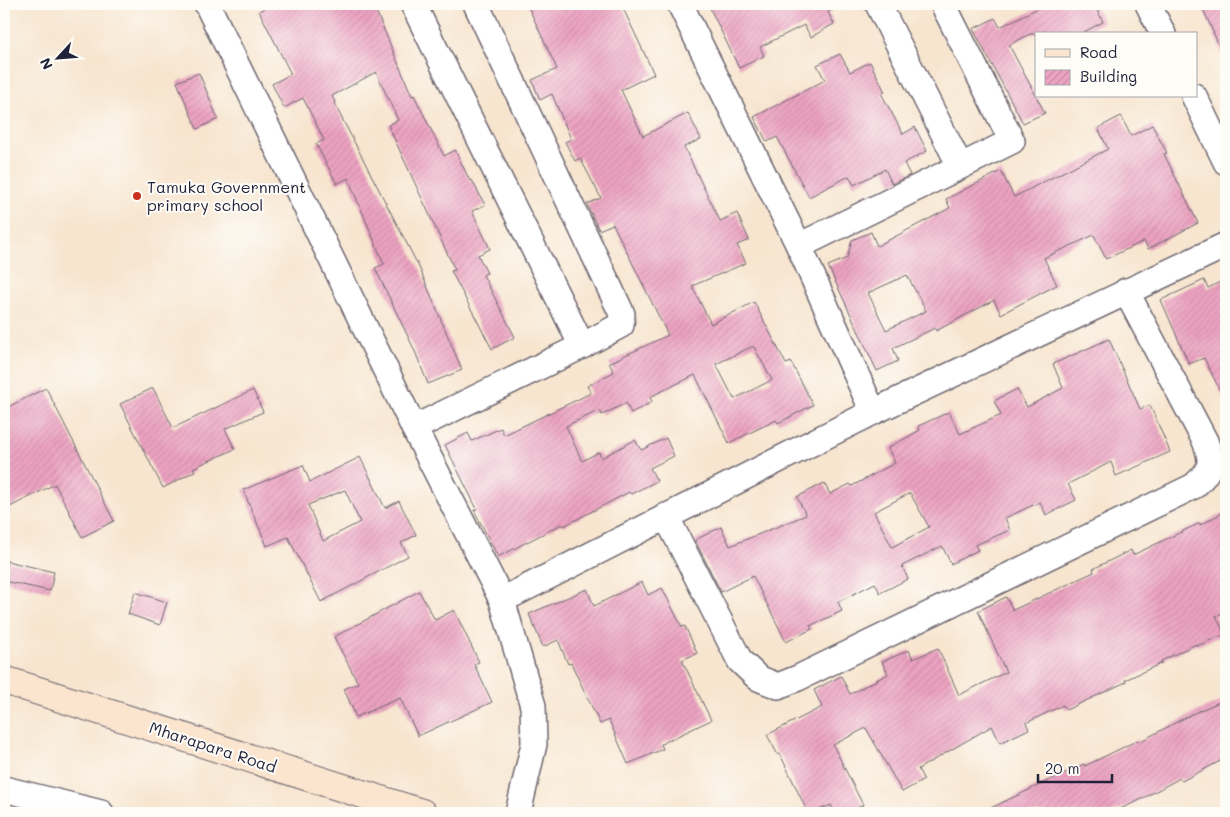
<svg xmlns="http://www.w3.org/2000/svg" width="1230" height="817" font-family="Mali,sans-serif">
<defs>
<pattern id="building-hatch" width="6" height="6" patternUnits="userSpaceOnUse" patternTransform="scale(1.25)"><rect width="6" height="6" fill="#eca3c1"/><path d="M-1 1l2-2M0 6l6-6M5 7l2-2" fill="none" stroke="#ca8ca7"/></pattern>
</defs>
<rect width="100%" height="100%" fill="#fdfcf7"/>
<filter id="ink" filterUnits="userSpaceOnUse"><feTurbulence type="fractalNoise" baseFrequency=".02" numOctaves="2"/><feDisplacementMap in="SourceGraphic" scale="10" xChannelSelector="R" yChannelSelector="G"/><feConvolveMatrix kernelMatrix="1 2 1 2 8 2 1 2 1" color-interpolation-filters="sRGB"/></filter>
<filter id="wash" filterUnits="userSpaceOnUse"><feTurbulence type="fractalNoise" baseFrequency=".0096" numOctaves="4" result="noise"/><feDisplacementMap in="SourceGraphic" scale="20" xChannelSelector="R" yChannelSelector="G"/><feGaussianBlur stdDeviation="1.12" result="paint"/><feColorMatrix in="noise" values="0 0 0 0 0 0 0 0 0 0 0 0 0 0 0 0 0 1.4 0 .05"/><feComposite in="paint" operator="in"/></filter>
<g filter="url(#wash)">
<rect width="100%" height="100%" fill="#f7e5cf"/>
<g id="blocks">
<g fill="url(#building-hatch)" fill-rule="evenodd">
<path d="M273 4H373L412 96 414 95 444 156 455 150 470 181 472 180 485 205 472 211 490 249 478 255 487 273 483 275 515 337 492 349 451 271 455 270 388 125 398 120 376 72 332 96 335 102 334 103 419 267 462 370 428 384 414 349 375 268 384 264 348 178 337 184 316 144 324 140 303 98 284 108 272 84 291 74 259 11Z"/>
<path d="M527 4H621L654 74 621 90 643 136 688 113 701 139 684 147 720 221 737 213 749 240 737 245 746 263 692 286 711 324 754 302 786 364 791 362 813 405 778 423 776 420 729 443 695 375 650 397 652 402 631 413 626 403 602 415 600 410 566 426 582 461 599 452 601 458 635 440 641 450 666 438 674 456 650 468 657 481 631 494 629 492 564 526 562 524 498 557 474 510 477 509 445 445 468 433 472 441 501 428 504 435 591 393 587 386 614 372 609 363 668 335 613 224 599 230 587 204 601 198 580 158 575 161 565 142 571 139 552 94 540 100 532 80 557 69ZM751 347H754L772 380 734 399 716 364Z"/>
<path d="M708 4H844L828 12 834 24 811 37 804 25 760 47 764 56 739 68Z"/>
<path d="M1046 4H1094L1103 22 1080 34H1030L1009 45 1045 113 1023 123 973 29 995 18 1000 27Z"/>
<path d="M1201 4H1226V62Z"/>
<path d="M840 54 850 72 870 62 885 92 881 93 903 134 915 127 927 151 904 163 910 175 892 184 885 169 854 185 849 176 809 197 777 137 767 142 754 117 825 80 817 65Z"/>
<path d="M199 73 218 119 197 129 177 82Z"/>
<path d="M1121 116 1131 136 1152 125 1167 153 1164 154 1198 223 1148 249 1144 241 1106 259 1094 235 1044 258 1057 285 1001 314 994 300 936 331 935 328 893 348 898 361 877 371 828 266 847 258 852 240 871 232 877 246 950 208 946 199 1001 171 1014 197 1108 149 1098 128ZM907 275 926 311 886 330 868 293Z"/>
<path d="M1226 279V403L1204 358 1189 364 1161 300 1204 280 1208 288Z"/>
<path d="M1109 339 1140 409 1150 405 1170 452 1116 476 1111 462 1068 484 1076 500 1046 515 1040 502 1005 518 1010 530 975 545 978 550 951 564 942 546 902 566 908 579 880 593 875 583 838 602 842 611 810 626 812 629 786 642 753 576 721 592 695 540 721 527 730 546 806 515 797 497 824 483 830 494 850 484 852 486 895 463 888 448 920 430 918 426 949 412 960 434 1001 415 994 401 1017 389 1027 407 1063 388 1053 364ZM910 493 929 527 892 547 874 512Z"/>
<path d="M46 388 114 521 82 537 55 484 4 510V409Z"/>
<path d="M153 388 173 428 253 390 263 412 225 429 235 449 193 468 195 471 163 488 120 404Z"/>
<path d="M360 457 385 508 399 501 416 535 401 543 408 556 321 602 288 537 267 546 243 490 303 465 310 482ZM345 490 360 522 323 541 308 505Z"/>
<path d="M1226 511V611L1216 616 1225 634 1197 646 1196 644 1161 661 1162 663 1125 680 1126 682 1066 710 1063 705 1026 723 1029 729 1000 743 992 726 918 769 924 780 902 792 866 728 833 745 863 805 847 813H835L831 805 812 813H808L780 754 778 755 767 735 822 707 814 690 841 676 850 694 888 674 882 662 909 650 913 659 938 648 959 695 1006 672 978 611 1006 597 1013 610 1094 572 1093 569 1131 550 1133 555 1200 523V525Z"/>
<path d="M7 561 54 572 50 591 4 581Z"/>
<path d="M642 582 648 595 662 588 682 627 685 626 697 653 682 660 711 720 661 744 663 749 628 764 609 720 600 724 571 663 568 664 558 640 543 647 529 614 587 589 594 606Z"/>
<path d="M419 591 435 620 454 610 479 662 474 664 492 702 418 736 400 698 356 717 344 689 358 683 334 637Z"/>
<path d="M135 592 167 602 160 625 128 614Z"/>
<path d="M1226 699V758L1182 781 1180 778 1138 801 1111 813H980L1084 764 1085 766 1138 740 1139 742 1192 714Z"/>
</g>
</g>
</g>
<g filter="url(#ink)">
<use href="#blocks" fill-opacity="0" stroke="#6d666f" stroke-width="1"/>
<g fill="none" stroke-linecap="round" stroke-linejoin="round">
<g stroke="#6d666f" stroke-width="28">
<g id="minor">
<path d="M207 4 414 428 502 600 533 706 534 744 518 813"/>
<path d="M413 4 582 346"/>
<path d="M680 4 799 246 873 412"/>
<path d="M878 4 960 166"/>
<path d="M1148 4 1163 34"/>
<path d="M1194 96 1226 162"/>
<path d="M799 246 1012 141 943 4"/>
<path d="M414 428 582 346 621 325 622 314 476 4"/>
<path d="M666 516 740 661 758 678 778 686 798 678 1194 486C1211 470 1214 464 1205 441L1126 291"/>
<path d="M502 600 873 412 1226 245"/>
<path d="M4 789 101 813"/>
</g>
</g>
<g stroke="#6d666f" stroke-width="30">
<path id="secondary" d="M4 680 422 813"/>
</g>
<use href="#minor" stroke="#fff" stroke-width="25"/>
<use href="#secondary" stroke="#fbe5cf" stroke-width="28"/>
</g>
</g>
<circle fill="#c8321e" stroke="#fdfcf7" stroke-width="2" cx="137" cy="196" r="5"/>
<g text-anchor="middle" stroke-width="4" stroke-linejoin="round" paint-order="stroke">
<g font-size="16" fill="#22223b" stroke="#fdfcf7" text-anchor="start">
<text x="147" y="193">Tamuka Government<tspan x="147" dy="18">primary school</tspan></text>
</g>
<g font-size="16" fill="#22223b" stroke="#fdfcf7">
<text transform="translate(213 747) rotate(18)" y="6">Mharapara Road</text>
</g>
</g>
<rect width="1230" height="817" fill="none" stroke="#fdfcf7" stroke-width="20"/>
<rect x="1035" y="32" width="162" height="65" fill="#fdfcf7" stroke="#a5a5ac"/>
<rect x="1045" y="49" width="25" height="8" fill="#fbe5cf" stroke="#a5a5ac"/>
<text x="1080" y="58" font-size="15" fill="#22223b">Road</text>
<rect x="1045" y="70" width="25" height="15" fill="url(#building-hatch)" stroke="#a5a5ac"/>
<text x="1080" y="82" font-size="15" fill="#22223b">Building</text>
<g transform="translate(58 58) rotate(244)" stroke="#fdfcf7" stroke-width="4" paint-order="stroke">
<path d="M0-4L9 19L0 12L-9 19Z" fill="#22223b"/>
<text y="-8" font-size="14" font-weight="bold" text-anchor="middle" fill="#22223b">N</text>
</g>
<path d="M1038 774v8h74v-8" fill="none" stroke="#22223b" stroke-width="2.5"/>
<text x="1045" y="774" font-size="15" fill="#22223b" stroke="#fdfcf7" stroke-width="4" paint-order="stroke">20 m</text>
</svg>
